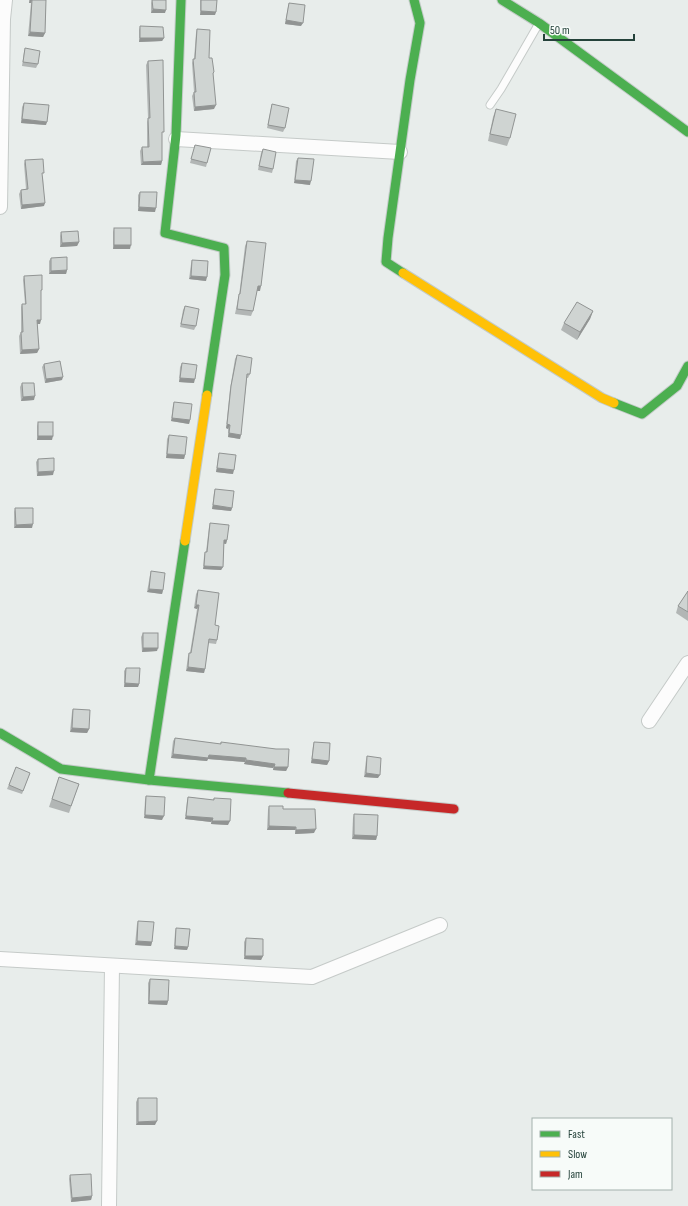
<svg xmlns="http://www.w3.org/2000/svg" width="688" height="1206" font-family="'Sofia Sans Condensed',sans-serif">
<rect width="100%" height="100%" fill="#e8edeb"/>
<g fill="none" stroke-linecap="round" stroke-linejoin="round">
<g stroke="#c5cac8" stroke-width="9">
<path id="lane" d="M490 105 501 89 538 25"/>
</g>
<g stroke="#c5cac8" stroke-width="16">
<g id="street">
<path d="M176 139 400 152"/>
<path d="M0 207 3 19 5 0"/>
<path d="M649 721 688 663"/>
<path d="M0 959 312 977 440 925"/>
<path d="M109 1206 112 966"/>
</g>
</g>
<g stroke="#c3cbc8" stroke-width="11">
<g id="fast">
<path d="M181 0 176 135 165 233 224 248 225 275 207 395"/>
<path d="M502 0 539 23 688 132"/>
<path d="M403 273 386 262 388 238 410 80 420 23 414 0"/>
<path d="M614 403 642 414 677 386 688 366"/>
<path d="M0 733 61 769 149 780 288 793"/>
<path d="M149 780 185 541"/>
</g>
</g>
<g stroke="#c3cbc8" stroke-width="11">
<g id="slow">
<path d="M403 273 602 398 614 403"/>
<path d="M185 541 207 395"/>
</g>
</g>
<g stroke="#c3cbc8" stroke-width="11">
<path id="jam" d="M288 793 454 809"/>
</g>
<use href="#lane" stroke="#fcfcfc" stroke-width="7"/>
<use href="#street" stroke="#fcfcfc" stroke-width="14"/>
<use href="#fast" stroke="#4caf50" stroke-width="9"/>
<use href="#slow" stroke="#ffc107" stroke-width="9"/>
<use href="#jam" stroke="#c62828" stroke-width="9"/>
</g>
<g fill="#b2b6b5">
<path d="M29 0H46L45 33 43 37 28 36 31 3H29Z"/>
<path d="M152 0 165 13H151V3Z"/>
<path d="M200 0H217L215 15H200Z"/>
<path d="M289 3 301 26 285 24 288 7Z"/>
<path d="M140 26 164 38 162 41 139 42V30Z"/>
<path d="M197 29 209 58 214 72 213 74 214 109 194 111 192 96 194 92 192 63 193 59H194L196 33Z"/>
<path d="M25 48 38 64 36 68 22 66 24 52Z"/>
<path d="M148 61 162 136V161L161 165H141L140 151 142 147H147V122L148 118 146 65Z"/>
<path d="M24 103 46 125 21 123 22 107Z"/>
<path d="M272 104 285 128 283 132 267 128 271 108Z"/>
<path d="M496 109 510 138 507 146 488 141 493 117Z"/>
<path d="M195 145 207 163 206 167 190 163Z"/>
<path d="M263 149 273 169 272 173 258 170 261 153Z"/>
<path d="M298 158 310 185 294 183 296 161Z"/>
<path d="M25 160 43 177 44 206 21 209 19 194 21 190 26 189 24 164Z"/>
<path d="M140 192 155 212 138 211V195Z"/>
<path d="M114 228 130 249H113V232Z"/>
<path d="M61 232 79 242 77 246 60 247V236Z"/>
<path d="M247 241 260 291H257L253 311 251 316 235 314 238 299 239 296 245 246Z"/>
<path d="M51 258 67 270 66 274H49V261Z"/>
<path d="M192 260 206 281 189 279 191 264Z"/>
<path d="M24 276 41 294 40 324H37L39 349 37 353 20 354 19 336 21 332V307L22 304H25L23 280Z"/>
<path d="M185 306 196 326 194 330 180 327 183 310Z"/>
<path d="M593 311 590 319 577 340 561 330 564 323Z"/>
<path d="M237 355 250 374 248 378H247L240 439 228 437V429L226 428 230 389 235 359Z"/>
<path d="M182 363 194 383 179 382 180 367Z"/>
<path d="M44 364 62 380 45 383 42 367Z"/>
<path d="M22 383 34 400 21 401 20 387Z"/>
<path d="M174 402 190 420 189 424 171 421 173 405Z"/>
<path d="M38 422 52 440H37V426Z"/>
<path d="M169 435 185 455 184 459 166 458 167 439Z"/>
<path d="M219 453 233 474 216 472 218 457Z"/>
<path d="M38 459 53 475 37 476 36 462Z"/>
<path d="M215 489 232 508 231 511 212 509 214 493Z"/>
<path d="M15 508 32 528H14V512Z"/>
<path d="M210 523 227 540 226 544H224L223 567 221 570 203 569 204 556 205 552H206L209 527Z"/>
<path d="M151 571 163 590 162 594 147 592 150 575Z"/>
<path d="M198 590 215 625 217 640 216 644 208 643 204 673 186 671 188 656 189 653H190L197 609 194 608 196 594Z"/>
<path d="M688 591V621L676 613 678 606Z"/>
<path d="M143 633 157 651 142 652 141 637Z"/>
<path d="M126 668 139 684 138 687H124V671Z"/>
<path d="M73 709 89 729 87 733 70 732 72 712Z"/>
<path d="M175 738 220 744 221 742 288 767 286 771 273 770V768L244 764 245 762 208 759 207 761 171 758 173 741Z"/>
<path d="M314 742 329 761 327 765 311 763 313 746Z"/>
<path d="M367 756 378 778 364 777 366 760Z"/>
<path d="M16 767 30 773 22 794 7 789Z"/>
<path d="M59 777 79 784 69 813 49 807Z"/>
<path d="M146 796 162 820 144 818 145 800Z"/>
<path d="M188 797 213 800 214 798 228 825 211 824V822L185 819 187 801Z"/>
<path d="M269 806 283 809 314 833 295 834V830H267L268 810Z"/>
<path d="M354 814 377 836 376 840 352 839 353 818Z"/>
<path d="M138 921 152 942 151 946 135 945 137 924Z"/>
<path d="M176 928 188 947 187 950 174 949 175 932Z"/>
<path d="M246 938 263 956 261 960 244 959V942Z"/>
<path d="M150 979 168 1001 167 1005 148 1004V983Z"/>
<path d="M138 1098 155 1125H136V1102Z"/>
<path d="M70 1175 92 1196 91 1200 71 1202 69 1179Z"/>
</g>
<g fill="#919493">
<path d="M30 0H32L31 3H29Z"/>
<path d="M153 9 166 10 165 13H151Z"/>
<path d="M201 11 216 12 215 15H200Z"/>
<path d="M286 20 303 23 301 26 285 24Z"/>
<path d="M30 32 45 33 43 37 28 36Z"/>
<path d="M140 38H164L162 41 139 42Z"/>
<path d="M216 105 214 109 194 111 195 107Z"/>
<path d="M22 119 47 122 46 125 21 123Z"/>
<path d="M162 161 161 165H141L143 162Z"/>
<path d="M295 180 311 181 310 185 294 183Z"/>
<path d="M45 203 44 206 21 209 22 205Z"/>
<path d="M139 207 156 208 155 212 138 211Z"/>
<path d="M79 242 77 246 60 247 62 243Z"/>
<path d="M114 245H131L130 249H113Z"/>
<path d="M67 270 66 274H49L51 271Z"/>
<path d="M191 276 207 277 206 281 189 279Z"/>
<path d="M258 286H261L260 291H256Z"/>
<path d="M593 311 590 319 577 340 580 332Z"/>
<path d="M37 320H41L40 324H36Z"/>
<path d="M39 349 37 353 20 354 22 350Z"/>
<path d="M63 377 62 380 45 383 46 379Z"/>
<path d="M180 378 195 379 194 383 179 382Z"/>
<path d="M35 396 34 400 21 401 23 397Z"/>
<path d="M172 418 190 420 189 424 171 421Z"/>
<path d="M227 424 230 425 228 429 226 428Z"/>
<path d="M229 433 241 435 240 439 228 437Z"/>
<path d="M38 436H53L52 440H37Z"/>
<path d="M167 454 185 455 184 459 166 458Z"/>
<path d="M217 468 234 470 233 474 216 472Z"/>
<path d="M54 471 53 475 37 476 38 472Z"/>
<path d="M213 505 232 508 231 511 212 509Z"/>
<path d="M33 524 32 528H14L16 525Z"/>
<path d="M224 540H227L226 544 223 543Z"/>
<path d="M204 566 223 567 221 570 203 569Z"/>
<path d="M149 589 163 590 162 594 147 592Z"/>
<path d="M196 605H199L197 609 194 608Z"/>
<path d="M143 648H158L157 651 142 652Z"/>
<path d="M188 667 205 669 204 673 186 671Z"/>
<path d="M125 683 139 684 138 687H124Z"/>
<path d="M72 728 89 729 87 733 70 732Z"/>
<path d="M173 754 209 755 246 758 245 762 208 759 207 761 171 758Z"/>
<path d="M312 759 329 761 327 765 311 763Z"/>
<path d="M246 760 275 764 273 768 244 764Z"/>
<path d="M274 767H288L286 771 273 770Z"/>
<path d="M366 773 380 775 378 778 364 777Z"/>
<path d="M145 815 164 816 162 820 144 818Z"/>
<path d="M186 816 213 818 211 822 185 819Z"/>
<path d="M212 821H230L228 825 211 824Z"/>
<path d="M269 826 296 827 295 830H267Z"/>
<path d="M316 829 314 833 295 834 296 830Z"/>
<path d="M354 835 377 836 376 840 352 839Z"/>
<path d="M137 941 152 942 151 946 135 945Z"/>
<path d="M175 946 188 947 187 950 174 949Z"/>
<path d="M245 956H263L261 960 244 959Z"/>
<path d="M149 1001H168L167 1005 148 1004Z"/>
<path d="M157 1121 155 1125H136L138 1122Z"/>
<path d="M92 1196 91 1200 71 1202 72 1198Z"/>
</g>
<g fill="#cfd4d2" stroke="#919493">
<path d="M32 0H46L45 33 30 32Z"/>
<path d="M152 0H166V10L153 9Z"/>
<path d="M201 0H217L216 12 201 11Z"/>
<path d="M289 3 305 5 303 23 286 20Z"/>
<path d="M140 26 163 27 164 38H140Z"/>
<path d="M197 29 210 30 209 58H212L214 72 213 73 216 105 195 107 194 92H196L193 59H195Z"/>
<path d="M25 48 40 51 38 64 23 62Z"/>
<path d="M163 60 164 132H162V161L143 162 142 147H149L148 118H150L148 61Z"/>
<path d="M24 103 49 105 47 122 22 119Z"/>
<path d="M272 104 289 108 285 128 268 125Z"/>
<path d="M496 109 516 114 510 138 490 134Z"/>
<path d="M195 145 211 148 207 163 191 159Z"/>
<path d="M263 149 276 152 273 169 259 166Z"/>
<path d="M298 158 314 159 311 181 295 180Z"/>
<path d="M43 159 44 173H42L45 203 22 205 21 190 28 189 25 160Z"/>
<path d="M140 192H157L156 208 139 207Z"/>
<rect x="114" y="228" width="17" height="17"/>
<path d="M78 231 79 242 62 243 61 232Z"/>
<path d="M247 241 266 243 261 286H258L253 311 237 309 239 294H240Z"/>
<path d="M67 257V270L51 271V258Z"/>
<path d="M192 260 208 261 207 277 191 276Z"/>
<path d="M42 275V290H41V320H37L39 349 22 350 21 332H23L22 304H26L24 276Z"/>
<path d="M577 302 593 311 580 332 564 323Z"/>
<path d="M185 306 199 309 196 326 181 324Z"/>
<path d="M237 355 252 358 250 374H247L241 435 229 433 230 425 227 424 231 386Z"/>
<path d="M60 361 63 377 46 379 44 364Z"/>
<path d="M182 363 197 365 195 379 180 378Z"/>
<path d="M22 383H34L35 396 23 397Z"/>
<path d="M174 402 192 404 190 420 172 418Z"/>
<rect x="38" y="422" width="15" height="14"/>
<path d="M169 435 187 437 185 455 167 454Z"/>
<path d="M219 453 236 455 234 470 217 468Z"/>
<path d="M54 458V471L38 472V459Z"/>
<path d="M215 489 234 491 232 508 213 505Z"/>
<path d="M15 508H33V524L16 525Z"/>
<path d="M210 523 229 525 227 540H224L223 567 204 566 205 552H207Z"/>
<path d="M151 571 165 573 163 590 149 589Z"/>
<path d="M198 590 219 593 215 625 219 626 217 640 209 639 205 669 188 667 189 653H191L199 605H196Z"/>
<path d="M688 591V612L678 606Z"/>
<rect x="143" y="633" width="15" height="15"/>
<path d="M126 668H140L139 684 125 683Z"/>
<path d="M73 709 90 710 89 729 72 728Z"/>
<path d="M175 738 221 744V742L276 749H289L288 767H274L275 764 246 760V758L209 755 208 758 173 754Z"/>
<path d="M314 742 330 743 329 761 312 759Z"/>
<path d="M367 756 381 758 380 775 366 773Z"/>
<path d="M16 767 30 773 23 791 9 785Z"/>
<path d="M59 777 79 784 71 806 52 799Z"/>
<path d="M146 796 165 797 164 816 145 815Z"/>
<path d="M188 797 214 800V798L231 799 230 821H212L213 818 186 816Z"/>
<path d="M269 806H283V809H315L316 829 296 830V827L269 826Z"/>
<path d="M354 814 378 815 377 836 354 835Z"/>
<path d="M138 921 154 922 152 942 137 941Z"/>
<path d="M176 928 190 929 188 947 175 946Z"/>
<path d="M246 938 263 939V956H245Z"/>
<path d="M150 979 169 980 168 1001H149Z"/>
<path d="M138 1098H157V1121L138 1122Z"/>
<path d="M91 1174 92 1196 72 1198 70 1175Z"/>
</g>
<rect x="532" y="1118" width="140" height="72" fill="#f7fbf9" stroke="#a3b1ad"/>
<rect x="540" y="1131" width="20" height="6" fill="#4caf50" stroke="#a3b1ad"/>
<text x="568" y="1138" font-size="12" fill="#24423a">Fast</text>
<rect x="540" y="1151" width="20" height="6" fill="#ffc107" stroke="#a3b1ad"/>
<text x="568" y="1158" font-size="12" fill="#24423a">Slow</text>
<rect x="540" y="1171" width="20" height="6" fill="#c62828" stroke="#a3b1ad"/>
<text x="568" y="1178" font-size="12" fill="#24423a">Jam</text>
<path d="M544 34v6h90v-6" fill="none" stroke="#24423a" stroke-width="2"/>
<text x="550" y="34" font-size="12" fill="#24423a" stroke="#f7fbf9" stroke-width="3" paint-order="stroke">50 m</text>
</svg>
